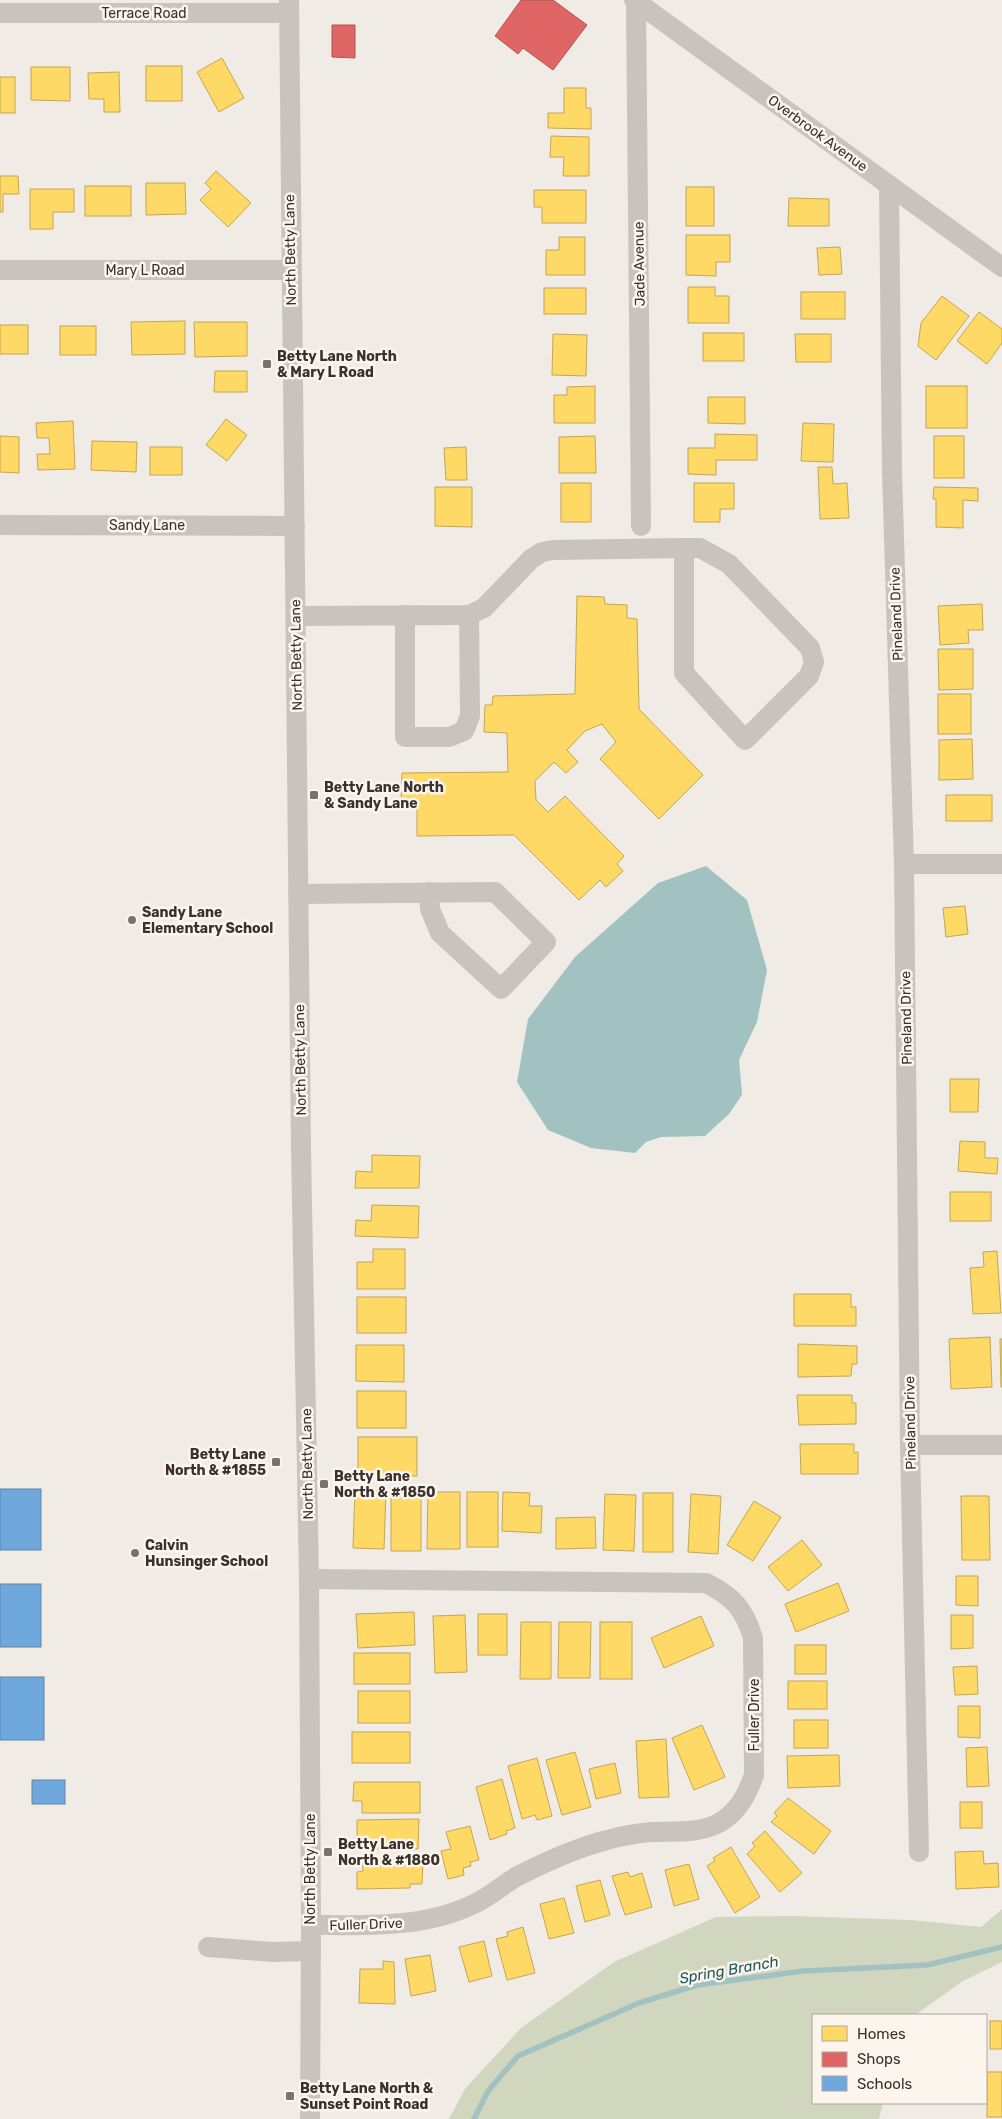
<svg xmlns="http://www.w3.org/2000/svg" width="1002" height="2119" font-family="Rubik,sans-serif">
<rect width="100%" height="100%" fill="#f0ebe5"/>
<path fill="#d1d6bf" d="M1002 1909V1962L963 1981 915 2015H813V2103H883L879 2119H449L465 2089 521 2028 614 1962 716 1917 792 1916 911 1920 981 1927Z"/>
<path fill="#a1c2c1" d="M706 866 747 900 767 970 757 1022 739 1060 742 1095 729 1114 705 1136 661 1137 646 1142 635 1153 591 1148 548 1130 517 1082 528 1019 575 957 658 883Z"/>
<g fill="#ffd966" stroke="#c4a654">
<path d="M222 58 244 98 219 112 197 72Z"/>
<rect x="146" y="66" width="36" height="35"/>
<path d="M31 67H70V101L31 100Z"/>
<path d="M119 72 120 112H104V99H89L88 73Z"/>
<rect x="0" y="77" width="15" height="36"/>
<path d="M564 88H586V108H591V129L548 128V113H564Z"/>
<path d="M551 136 589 137V176H563L564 157H550Z"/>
<path d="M216 171 251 203 228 227 200 200 211 189 205 183Z"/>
<path d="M0 176H18L19 194H3V212H0Z"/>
<path d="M146 183H185L186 214 146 215Z"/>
<rect x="85" y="186" width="46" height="30"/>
<rect x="686" y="187" width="28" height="39"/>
<path d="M30 189H74V212H53V229H30Z"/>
<path d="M534 190H586V223H542V207H534Z"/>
<path d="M789 198 829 199V226H788Z"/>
<path d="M686 235H730V262H716V276L686 275Z"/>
<path d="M559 237H585V275H546V250H559Z"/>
<path d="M840 247 842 274 819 275 817 248Z"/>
<path d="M688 287H715V296H729V323H688Z"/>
<rect x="544" y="288" width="42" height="26"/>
<rect x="801" y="292" width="44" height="27"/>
<path d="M942 296 969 316 936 360 918 346 921 323Z"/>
<path d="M979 312 1002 329V343L987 364 957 341Z"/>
<path d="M185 321V354L132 355 131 322Z"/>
<path d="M194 322H247V356L195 357Z"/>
<rect x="0" y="325" width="28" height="29"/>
<rect x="60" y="326" width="36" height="29"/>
<rect x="703" y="333" width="41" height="28"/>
<path d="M553 334 587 335 586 376 552 375Z"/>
<path d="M795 334H831V362H796Z"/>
<path d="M215 371H247V392H214Z"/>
<path d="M595 386V423H554V395H567V387Z"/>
<rect x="926" y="386" width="41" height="42"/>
<path d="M708 397H745V424L708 423Z"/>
<path d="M226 419 247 435 227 461 206 445Z"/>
<path d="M73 421 75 469 38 470 37 454H50L49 438H37L36 423Z"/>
<path d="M803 423 834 424 833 462 801 461Z"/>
<path d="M715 434 757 435V460H716V475L688 474V448H715Z"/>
<path d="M0 436 19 437V473L0 472Z"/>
<path d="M595 436 596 473H559V437Z"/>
<rect x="934" y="436" width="30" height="42"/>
<path d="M92 441 137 442 136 472 91 470Z"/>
<rect x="150" y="447" width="32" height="28"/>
<path d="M466 447 467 480H446L444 448Z"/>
<path d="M818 467H832L833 484 847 483 849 518 820 519Z"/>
<rect x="561" y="483" width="30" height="39"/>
<path d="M694 483H734V509H720V522H694Z"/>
<path d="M435 487H472V527L435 526Z"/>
<path d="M934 487 978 488V501L963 500V528L936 527V499H933Z"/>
<path d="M577 596 604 597 605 604 627 605V618L637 619 639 709 703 775 659 819 600 759 616 742 602 724 585 731 567 750 578 762 566 773 554 762 535 781 536 800 548 812 565 796 624 856 617 864 623 871 606 887 600 880 579 900 514 835 417 836V805H401L402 773 508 772 507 733 484 732 485 705H492L493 696 575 694Z"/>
<path d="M982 604 983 630H968L969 643 940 645 938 606Z"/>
<path d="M938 649H973V689L939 690Z"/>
<rect x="938" y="694" width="33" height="40"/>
<path d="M972 739 973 779 939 780V740Z"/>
<rect x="946" y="795" width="46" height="26"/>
<path d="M965 906 968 934 946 937 943 908Z"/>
<path d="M950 1079H979L978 1112H950Z"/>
<path d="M960 1141 985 1142V1158H998L997 1174 958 1171Z"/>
<path d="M372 1155 420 1156 419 1188H355L356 1171 372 1172Z"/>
<rect x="950" y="1192" width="41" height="29"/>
<path d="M372 1205 419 1206 418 1238 355 1236 356 1220 371 1221Z"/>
<path d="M373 1249H405V1289H357V1262H373Z"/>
<path d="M997 1251 1001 1313 973 1314 970 1268 984 1267 983 1252Z"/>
<path d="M794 1294H851V1307H856V1326H794Z"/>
<rect x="357" y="1297" width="49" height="36"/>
<path d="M990 1337 992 1387 951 1389 949 1339Z"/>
<path d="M1000 1339H1002V1387H1001Z"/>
<path d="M798 1344 857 1346V1364H852L851 1376 798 1377Z"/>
<path d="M356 1345H404V1382L356 1381Z"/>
<rect x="357" y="1391" width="49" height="37"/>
<path d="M797 1395H852V1403H856V1424L799 1425Z"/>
<rect x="358" y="1437" width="59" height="39"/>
<path d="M800 1444H854V1453L858 1452V1474H801Z"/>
<path d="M355 1490 386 1491 384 1549 353 1548Z"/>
<path d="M391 1491 421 1492V1551H391Z"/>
<path d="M428 1492H460V1549H427Z"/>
<rect x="467" y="1492" width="31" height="55"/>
<path d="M503 1492 530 1493 529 1506H542L541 1533 502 1531Z"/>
<rect x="643" y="1493" width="30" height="59"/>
<path d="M605 1494 636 1495 634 1551 603 1550Z"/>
<path d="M691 1494 721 1496 718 1554 688 1552Z"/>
<path d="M961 1496H989L990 1560H962Z"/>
<path d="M754 1501 781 1517 753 1561 727 1545Z"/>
<path d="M595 1517 596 1548 556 1549V1518Z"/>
<path d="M802 1540 822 1565 788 1591 768 1567Z"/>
<path d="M956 1576H978V1606L956 1605Z"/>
<path d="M838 1583 849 1611 796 1632 785 1604Z"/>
<path d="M414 1612 415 1645 358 1648 356 1614Z"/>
<rect x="478" y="1614" width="29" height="41"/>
<path d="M465 1615 467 1672 435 1673 433 1616Z"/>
<path d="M951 1615H973V1648L951 1649Z"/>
<path d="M701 1616 714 1646 664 1668 651 1638Z"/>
<path d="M521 1622H551V1679H520Z"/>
<path d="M559 1622H591L590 1678H558Z"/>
<rect x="600" y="1622" width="32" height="57"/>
<rect x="795" y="1645" width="31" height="29"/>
<rect x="354" y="1653" width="56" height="31"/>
<path d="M977 1666 978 1694 955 1695 953 1667Z"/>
<rect x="788" y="1681" width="39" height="28"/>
<rect x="358" y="1691" width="52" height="32"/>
<path d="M958 1706H980V1738L958 1737Z"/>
<rect x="794" y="1720" width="34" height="28"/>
<path d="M702 1725 725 1777 694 1790 672 1738Z"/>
<rect x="352" y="1732" width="58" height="31"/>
<path d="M666 1739 669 1797 639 1798 636 1741Z"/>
<path d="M987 1747 989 1786 967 1787 966 1748Z"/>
<path d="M575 1752 591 1807 562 1815 546 1760Z"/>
<path d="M839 1755 840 1786 788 1788 787 1756Z"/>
<path d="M537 1758 552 1816 537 1820 535 1815 522 1819 508 1766Z"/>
<path d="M615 1763 621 1793 596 1799 589 1769Z"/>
<path d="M502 1779 515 1828 506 1831 507 1834 490 1840 476 1787Z"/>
<path d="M354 1782H420V1813H362V1801H353Z"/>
<path d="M788 1798 831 1831 814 1854 771 1822 777 1816 774 1813Z"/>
<rect x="960" y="1802" width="22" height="26"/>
<path d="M419 1819 418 1849H357V1820Z"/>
<path d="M470 1826 479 1860 470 1862 471 1866 463 1868 464 1875 448 1879 441 1851 451 1849 446 1832Z"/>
<path d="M765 1831 802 1873 780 1892 747 1854 755 1846 752 1843Z"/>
<path d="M731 1847 760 1897 735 1913 707 1866 715 1861 713 1858Z"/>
<path d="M983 1851 984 1864 998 1863 999 1887 956 1889 955 1852Z"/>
<path d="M423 1858 422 1884H410V1888L357 1889V1872L363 1871 362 1859Z"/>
<path d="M689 1864 699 1899 674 1906 665 1870Z"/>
<path d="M628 1872 630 1877 642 1873 652 1907 625 1915 612 1876Z"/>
<path d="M600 1880 610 1915 585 1922 576 1886Z"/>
<path d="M564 1898 574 1933 549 1939 540 1904Z"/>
<path d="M523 1927 535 1973 507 1980 496 1939 508 1936 507 1932Z"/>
<path d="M484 1941 492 1976 469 1982 459 1947Z"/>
<path d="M430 1955 436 1991 411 1996 405 1959Z"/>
<path d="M383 1961 394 1962 395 2004 359 2003 360 1969H383Z"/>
<rect x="990" y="2021" width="12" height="28"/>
<rect x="987" y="2072" width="15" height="45"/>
</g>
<g fill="#e06666" stroke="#ae5654">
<path d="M521 0H553L587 25 553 70 523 48 518 54 495 36Z"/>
<path d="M332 25H355V58L332 57Z"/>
</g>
<g fill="#6fa8dc" stroke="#5f84a7">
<rect x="0" y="1489" width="41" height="61"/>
<rect x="0" y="1584" width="41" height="63"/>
<rect x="0" y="1677" width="44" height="63"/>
<rect x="32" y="1780" width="33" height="24"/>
</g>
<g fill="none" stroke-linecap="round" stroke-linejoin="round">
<path stroke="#a1c2c1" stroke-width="5.5" d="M474 2119 488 2091 518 2056 639 2003 697 1985 803 1971 927 1965 1002 1947"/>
<g stroke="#c9c3be" stroke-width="20">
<path d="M289 0 301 1149 309 1579 311 1925 310 2119"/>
<path d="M634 0 1002 267"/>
<path d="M636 1 641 526"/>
<path d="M0 13H288"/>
<path d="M889 185 892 472 904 864 910 1445 919 1852"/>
<path d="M0 270H290"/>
<path d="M0 525 295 526"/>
<path d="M405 615V737H449L464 731 470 716 469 615"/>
<path d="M296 616 469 615 484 608 531 559 542 552 553 550 684 548H700L729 564 810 648 814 662 809 676 745 740 684 673V548"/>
<path d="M904 864H1002"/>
<path d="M298 894 495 892 546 942 501 989 440 933 430 909 429 892"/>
<path d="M910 1445H1002"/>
<path d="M309 1579 706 1583C734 1597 744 1609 753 1638L754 1775C747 1795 738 1812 719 1823 698 1834 675 1831 652 1832 638 1833 621 1836 607 1840 576 1848 545 1862 516 1877 503 1885 491 1895 478 1902 426 1929 368 1925 311 1925"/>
<path d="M208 1947 272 1952 311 1951"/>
</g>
</g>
<g fill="#7a716c" stroke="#fbf5ee" stroke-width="2">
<rect x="262" y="359" width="10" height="10" rx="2.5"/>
<rect x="309" y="790" width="10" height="10" rx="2.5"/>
<circle cx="132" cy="920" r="5"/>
<rect x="271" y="1457" width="10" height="10" rx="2.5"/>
<rect x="319" y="1479" width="10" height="10" rx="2.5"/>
<circle cx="135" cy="1553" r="5"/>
<rect x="323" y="1847" width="10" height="10" rx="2.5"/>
<rect x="285" y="2091" width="10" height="10" rx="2.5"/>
</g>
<g text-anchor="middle" stroke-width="5" stroke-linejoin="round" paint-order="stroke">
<g font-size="14" fill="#3b302b" stroke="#fbf5ee">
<text x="144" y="18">Terrace Road</text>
<text transform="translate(818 133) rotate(36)" y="5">Overbrook Avenue</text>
<text transform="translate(290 250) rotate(-91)" y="5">North Betty Lane</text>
<text transform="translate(639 264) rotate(-91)" y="5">Jade Avenue</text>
<text x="145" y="275">Mary L Road</text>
<text x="147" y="530">Sandy Lane</text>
<text transform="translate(896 614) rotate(-92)" y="5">Pineland Drive</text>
<text transform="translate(296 655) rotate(-91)" y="5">North Betty Lane</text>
<text transform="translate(906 1018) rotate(-91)" y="5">Pineland Drive</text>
<text transform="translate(300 1060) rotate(-91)" y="5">North Betty Lane</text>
<text transform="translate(910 1423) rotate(-91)" y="5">Pineland Drive</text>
<text transform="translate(307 1464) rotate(-91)" y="5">North Betty Lane</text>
<text transform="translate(754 1715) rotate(-90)" y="5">Fuller Drive</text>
<text transform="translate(310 1869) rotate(-90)" y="5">North Betty Lane</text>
<text transform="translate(366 1924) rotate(-2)" y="5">Fuller Drive</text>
</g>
<g font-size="14" font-weight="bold" fill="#3b302b" stroke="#fbf5ee" text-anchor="start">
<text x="277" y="361">Betty Lane North<tspan x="277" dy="16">&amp; Mary L Road</tspan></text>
<text x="324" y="792">Betty Lane North<tspan x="324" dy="16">&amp; Sandy Lane</tspan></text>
<text x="142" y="917">Sandy Lane<tspan x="142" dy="16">Elementary School</tspan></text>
<text x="266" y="1459" text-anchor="end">Betty Lane<tspan x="266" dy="16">North &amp; #1855</tspan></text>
<text x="334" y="1481">Betty Lane<tspan x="334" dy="16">North &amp; #1850</tspan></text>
<text x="145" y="1550">Calvin<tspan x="145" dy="16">Hunsinger School</tspan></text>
<text x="338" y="1849">Betty Lane<tspan x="338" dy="16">North &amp; #1880</tspan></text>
<text x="300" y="2093">Betty Lane North &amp;<tspan x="300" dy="16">Sunset Point Road</tspan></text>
</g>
<g font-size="15" font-style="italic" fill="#1f5a5e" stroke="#fbf5ee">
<text transform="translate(729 1970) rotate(-10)" y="5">Spring Branch</text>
</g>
</g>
<rect x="812" y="2014" width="175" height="90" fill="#fbf5ee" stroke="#aea6a0"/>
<rect x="822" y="2026" width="25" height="15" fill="#ffd966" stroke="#aea6a0"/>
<text x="857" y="2039" font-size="15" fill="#3b302b">Homes</text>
<rect x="822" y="2052" width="25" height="15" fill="#e06666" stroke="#aea6a0"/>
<text x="857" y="2064" font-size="15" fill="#3b302b">Shops</text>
<rect x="822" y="2076" width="25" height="15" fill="#6fa8dc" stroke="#aea6a0"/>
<text x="857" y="2089" font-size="15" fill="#3b302b">Schools</text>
</svg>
